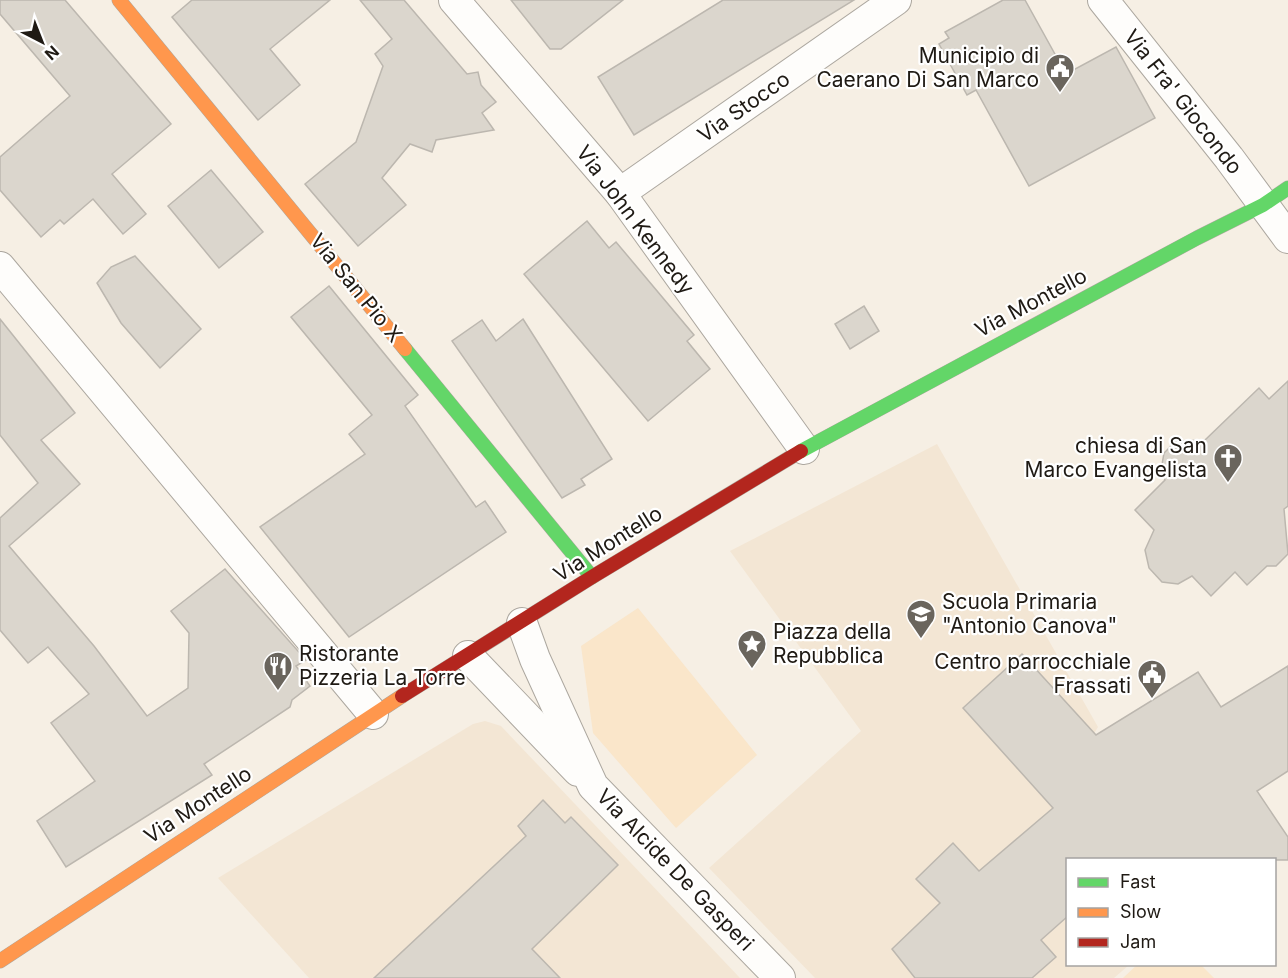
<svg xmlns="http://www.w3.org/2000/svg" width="1288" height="978" font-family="Inter,sans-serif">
<rect width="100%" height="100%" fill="#f6efe4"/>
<g fill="#f3e6d4">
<path d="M937 444 1098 727 1089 742 1068 860V964L1129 965 1114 978H815L709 868 861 731 730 551Z"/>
<path d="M485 721 501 726 740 978H309L218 878 473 724Z"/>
</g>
<g fill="#fae6ca">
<path d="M638 608 757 755 676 828 593 733 581 646Z"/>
<path d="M1138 964 1201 965 1214 978H1123Z"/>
</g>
<g fill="#dbd6cd" stroke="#bcb7af" stroke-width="1.5">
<path d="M0 0H65L171 124 112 174 146 214 123 234 93 199 64 224 60 220 41 237 0 190V157L70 96 0 14Z"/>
<path d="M192 0H330L270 49 300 85 258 120 172 17Z"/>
<path d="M360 0H404L467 74 478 72 481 85 496 102 482 113 494 130 436 140 432 152 410 144 382 178 406 205 358 246 305 184 356 142 383 66 375 54 392 39Z"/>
<path d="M511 0H623L561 49H550Z"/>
<path d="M723 0H854L634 135 598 77Z"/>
<path d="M1003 0H1025L1066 74 1116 47 1155 118 1029 186 976 90 967 95 939 44 949 38 945 32Z"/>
<path d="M211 170 263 232 219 268 168 206Z"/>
<path d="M587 221 609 248 616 242 694 335 687 341 710 369 648 421 524 274Z"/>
<path d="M135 256 201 329 160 368 121 323 97 283 111 267Z"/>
<path d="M329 286 418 395 405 406 476 507 485 501 506 532 349 637 260 527 365 454 349 434 372 415 291 317Z"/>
<path d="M864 306 879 331 850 349 835 324Z"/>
<path d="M0 319 75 413 41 440 80 484 9 546 94 646 147 716 188 688 189 633 171 611 225 569 306 660 296 666 310 686 292 700 290 707 204 764 212 775 66 867 37 821 95 781 51 723 89 694 48 647 28 663 0 630V518L38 483 0 435Z"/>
<path d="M523 319 612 459 581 479 585 485 562 498 452 341 482 320 496 341Z"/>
<path d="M1288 381V506L1284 509 1288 554 1276 566H1267L1247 585 1235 572 1211 596 1192 576 1178 584 1162 582 1149 568 1145 550 1154 530 1135 510 1165 480 1161 470 1164 453 1176 441 1205 440 1259 388 1269 399Z"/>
<path d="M1022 654 1096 735 1198 672 1221 707 1288 666V771L1257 791 1288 837V860H1068V916L1041 940 1056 957 1032 978H915L892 949 940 903 916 879 953 843 979 871 1053 808 963 708Z"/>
<path d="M543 800 565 823 571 817 618 865 532 949 560 978H374L526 836 518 826Z"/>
</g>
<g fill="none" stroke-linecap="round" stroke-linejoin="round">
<g stroke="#aca79f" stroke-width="32">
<g id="street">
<path d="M454 0 620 193 804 449"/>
<path d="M1103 0 1229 158 1288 238"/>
<path d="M620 193 896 0"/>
<path d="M0 267 373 714"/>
<path d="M522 623 535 659 593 786 780 978"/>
<path d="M468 656 578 771"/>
</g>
</g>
<g stroke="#aca79f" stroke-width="15">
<g id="fast">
<path d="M405 349 592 577"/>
<path d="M801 451 1197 238 1263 205 1288 188"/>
</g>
</g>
<g stroke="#aca79f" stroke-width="15">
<g id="slow">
<path d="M119 0 405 349"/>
<path d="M0 961 402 696"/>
</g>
</g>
<g stroke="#aca79f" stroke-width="15">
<path id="jam" d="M402 696 592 577 801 451"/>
</g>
<use href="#street" stroke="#fefdfb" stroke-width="30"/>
<use href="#fast" stroke="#63d668" stroke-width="14"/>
<use href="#slow" stroke="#ff974d" stroke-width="14"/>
<use href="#jam" stroke="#b3261e" stroke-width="14"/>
</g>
<defs>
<g id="civic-pin" transform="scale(1.5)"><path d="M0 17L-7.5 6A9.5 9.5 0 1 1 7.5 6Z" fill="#6a655d" stroke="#fff"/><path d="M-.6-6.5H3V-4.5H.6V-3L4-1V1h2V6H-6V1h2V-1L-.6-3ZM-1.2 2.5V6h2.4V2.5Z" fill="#fff"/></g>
<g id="church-pin" transform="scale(1.5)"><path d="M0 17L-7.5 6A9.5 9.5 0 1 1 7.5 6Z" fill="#6a655d" stroke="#fff"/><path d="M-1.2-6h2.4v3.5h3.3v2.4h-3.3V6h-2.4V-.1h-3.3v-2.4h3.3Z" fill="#fff"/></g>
<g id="school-pin" transform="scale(1.5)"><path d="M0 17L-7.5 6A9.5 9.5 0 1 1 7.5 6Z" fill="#6a655d" stroke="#fff"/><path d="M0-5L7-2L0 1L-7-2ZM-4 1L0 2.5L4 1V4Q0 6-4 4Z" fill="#fff"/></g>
<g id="sight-pin" transform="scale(1.5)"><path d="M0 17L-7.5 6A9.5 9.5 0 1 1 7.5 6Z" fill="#6a655d" stroke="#fff"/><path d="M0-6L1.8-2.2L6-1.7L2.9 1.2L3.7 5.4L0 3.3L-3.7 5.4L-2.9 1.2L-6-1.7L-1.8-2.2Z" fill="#fff"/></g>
<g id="restaurant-pin" transform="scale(1.5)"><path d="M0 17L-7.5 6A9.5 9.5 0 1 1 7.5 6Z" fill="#6a655d" stroke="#fff"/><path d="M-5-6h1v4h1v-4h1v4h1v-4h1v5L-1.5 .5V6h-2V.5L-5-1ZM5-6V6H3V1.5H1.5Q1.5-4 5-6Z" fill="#fff"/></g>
</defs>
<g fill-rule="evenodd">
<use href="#civic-pin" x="1060" y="68"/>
<use href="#church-pin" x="1228" y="458"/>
<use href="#school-pin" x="921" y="614"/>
<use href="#sight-pin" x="752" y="644"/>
<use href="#restaurant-pin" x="278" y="666"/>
<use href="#civic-pin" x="1152" y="674"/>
</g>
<g text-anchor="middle" stroke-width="4.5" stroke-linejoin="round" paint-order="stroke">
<g font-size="21" fill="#1f1a14" stroke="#fff" text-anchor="end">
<text x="1039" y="63">Municipio di<tspan x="1039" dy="24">Caerano Di San Marco</tspan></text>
<text x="1207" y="453">chiesa di San<tspan x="1207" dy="24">Marco Evangelista</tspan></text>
<text x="942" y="609" text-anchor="start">Scuola Primaria<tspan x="942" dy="24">"Antonio Canova"</tspan></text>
<text x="773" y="639" text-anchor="start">Piazza della<tspan x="773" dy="24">Repubblica</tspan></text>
<text x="299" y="661" text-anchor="start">Ristorante<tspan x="299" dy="24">Pizzeria La Torre</tspan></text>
<text x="1131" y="669">Centro parrocchiale<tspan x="1131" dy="24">Frassati</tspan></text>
</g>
<g font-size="21" fill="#1f1a14" stroke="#fff">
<text transform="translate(1183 102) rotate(52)" y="7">Via Fra' Giocondo</text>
<text transform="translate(744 107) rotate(-35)" y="7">Via Stocco</text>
<text transform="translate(635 220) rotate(53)" y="7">Via John Kennedy</text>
<text transform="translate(356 288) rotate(51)" y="7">Via San Pio X</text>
<text transform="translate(1031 303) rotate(-28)" y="7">Via Montello</text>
<text transform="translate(608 544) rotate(-32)" y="7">Via Montello</text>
<text transform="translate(198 805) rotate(-33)" y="7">Via Montello</text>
<text transform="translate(675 870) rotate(46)" y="7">Via Alcide De Gasperi</text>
</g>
</g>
<rect x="1066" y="858" width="210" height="108" fill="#ffffff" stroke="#a5a3a1" stroke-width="1.5"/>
<rect x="1078" y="878" width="30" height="9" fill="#63d668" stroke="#a5a3a1" stroke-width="1.5"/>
<text x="1120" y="888" font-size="18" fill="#1f1a14">Fast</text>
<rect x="1078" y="908" width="30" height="9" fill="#ff974d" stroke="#a5a3a1" stroke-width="1.5"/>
<text x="1120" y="918" font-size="18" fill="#1f1a14">Slow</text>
<rect x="1078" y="938" width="30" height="9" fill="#b3261e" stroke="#a5a3a1" stroke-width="1.5"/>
<text x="1120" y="948" font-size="18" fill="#1f1a14">Jam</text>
<g transform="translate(42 42) rotate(138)" stroke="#ffffff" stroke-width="4.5" paint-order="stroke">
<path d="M0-4.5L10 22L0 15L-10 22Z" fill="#1f1a14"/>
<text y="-9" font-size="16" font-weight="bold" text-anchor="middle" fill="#1f1a14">N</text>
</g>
</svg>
